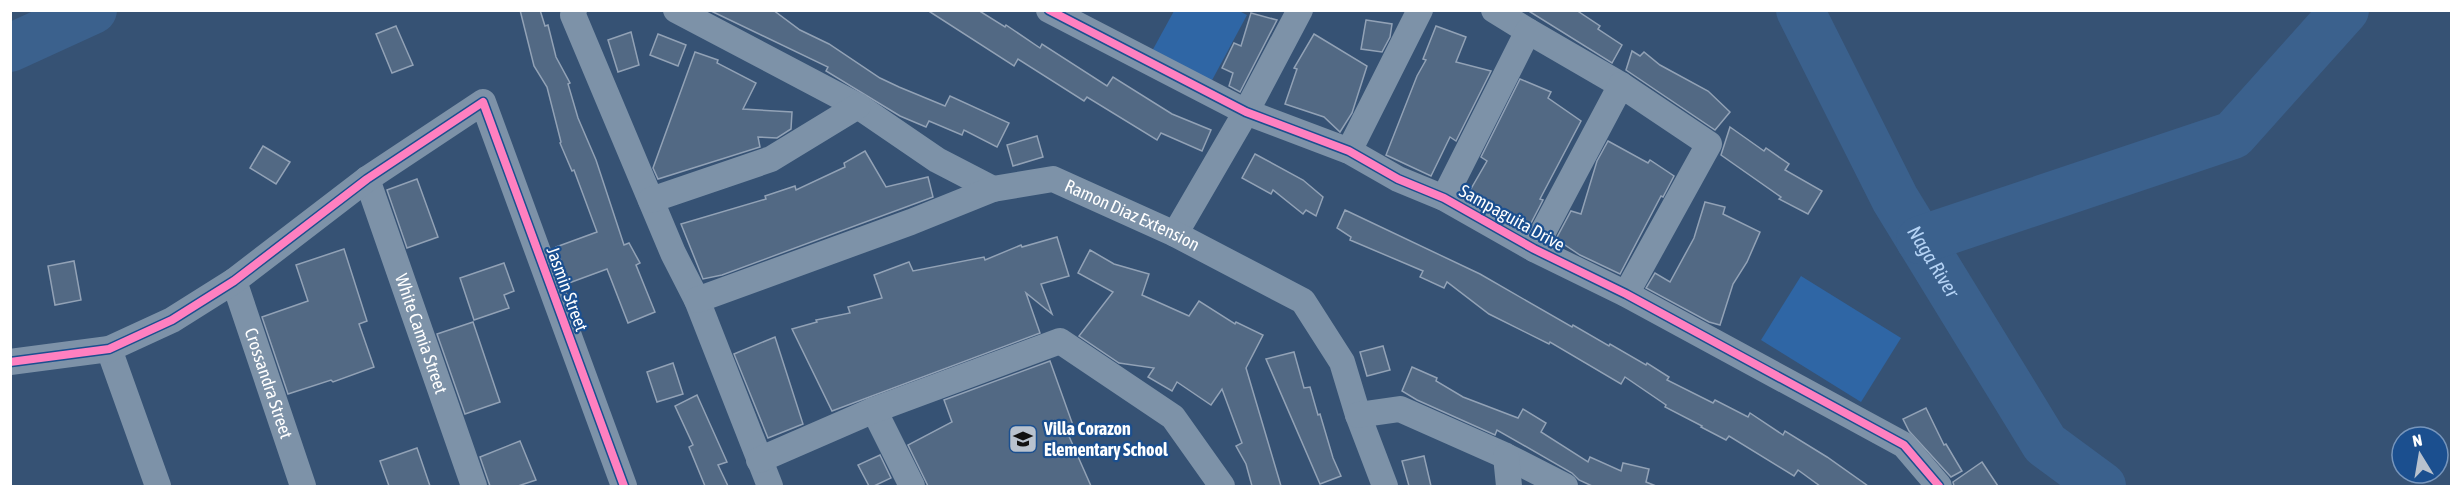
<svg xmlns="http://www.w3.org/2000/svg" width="2462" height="497" font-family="'Asap Condensed',sans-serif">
<rect width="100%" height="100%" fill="#365274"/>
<g fill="#2f66a5">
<path d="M1174 11H1239L1247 15 1210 84 1151 53Z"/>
<path d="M1801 276 1901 338 1861 402 1761 340Z"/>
</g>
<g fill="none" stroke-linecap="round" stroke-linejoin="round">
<g stroke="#3b618d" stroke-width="48">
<path id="s1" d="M1800 10 1895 199 2045 444 2102 486"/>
<path d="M10 48 93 10"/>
<path d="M1920 240 2233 135 2345 10"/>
</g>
</g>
<g fill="#526984" stroke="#92a2b6" stroke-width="1.5">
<path d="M520 10H540L545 26 548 25 556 57 570 83 568 84 578 118 596 160 624 245 629 243 640 263 636 265 655 312 628 323 607 269 569 283 556 247 597 232 574 170 572 171 560 143 561 142 547 87 534 66Z"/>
<path d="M709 10H773L800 30 829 44 880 78 899 87 945 106 950 96 1009 123 997 147 964 130 962 135 929 121 926 127 900 116 826 71 828 67Z"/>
<path d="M927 10H978L1005 27 1006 25 1040 48 1042 44 1107 86 1113 77 1172 114 1211 130 1202 151 1161 133 1157 140 1087 97 1084 101 1018 59 1014 66Z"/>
<path d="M1527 10H1576L1600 26 1598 29 1622 45 1612 63Z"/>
<path d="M1251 13 1277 20 1240 92 1229 86 1233 73 1222 68 1234 43 1241 46Z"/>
<path d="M1366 20 1392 24 1390 37 1382 52 1361 49Z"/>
<path d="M396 26 413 65 392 73 376 34Z"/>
<path d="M1436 26 1466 37 1456 62 1491 71 1456 141 1450 137 1431 176 1386 155 1417 76 1426 60 1423 59Z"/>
<path d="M631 32 639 65 618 72 608 40Z"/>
<path d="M658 34 686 45 678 66 650 55Z"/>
<path d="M1314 34 1367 66 1352 113 1340 132 1324 117 1285 104 1297 69 1294 68Z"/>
<path d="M1632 51 1640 56 1644 52 1660 65 1708 91 1730 112 1715 130 1626 70Z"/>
<path d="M695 52 718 60 717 63 756 83 743 109 792 112 791 129 777 138 758 137 760 147 658 179 653 168Z"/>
<path d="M1520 79 1551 92 1548 98 1581 121 1540 199 1543 200 1529 227 1468 194 1487 161 1481 157Z"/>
<path d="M1730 127 1764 151 1766 148 1789 164 1785 170 1822 191 1808 214 1779 199 1781 197 1721 155Z"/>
<path d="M1037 136 1043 157 1013 166 1007 145Z"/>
<path d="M1608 141 1648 163 1650 160 1674 176 1663 197 1661 196 1620 274 1580 255 1556 239 1571 211 1581 214 1597 161Z"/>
<path d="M263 146 290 162 276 184 250 168Z"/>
<path d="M865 151 886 187 928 177 933 197 722 275 703 279 681 224 766 199 765 196 795 186 796 190 845 167 844 163Z"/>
<path d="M1255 154 1303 180 1323 197 1316 216 1306 210 1303 214 1273 190 1271 194 1242 178Z"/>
<path d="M417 179 438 237 407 248 387 190Z"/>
<path d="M1705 202 1725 207 1723 214 1760 232 1747 262 1733 284 1720 325 1709 322 1646 288 1655 273 1670 282 1694 238Z"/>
<path d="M1345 210 1480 274 1572 327 1573 325 1609 346 1610 344 1646 365 1647 363 1669 377 1667 380 1713 403 1715 400 1748 417 1750 413 1783 435 1785 431 1827 457 1868 486H1820L1798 470 1794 476 1729 436 1726 440 1701 427 1702 426 1665 407 1666 405 1625 377 1621 384 1550 342 1549 344 1489 314 1447 282 1444 288 1420 277 1423 271 1350 240 1351 237 1337 228Z"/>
<path d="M1057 237 1069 276 1041 284 1052 314 1026 293 1040 333 832 411 792 329 817 322 816 320 850 313 848 307 882 298 874 275 909 262 913 271 984 257 985 260 1021 245 1022 247Z"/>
<path d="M344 249 367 321 359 324 374 367 333 382 331 380 288 394 262 317 308 301 296 265Z"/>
<path d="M1090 250 1114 264 1149 274 1142 295 1189 316 1199 301 1235 324 1236 322 1263 335 1246 368 1281 486H1252L1246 464 1236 446 1242 443 1222 389 1211 405 1177 382 1172 391 1148 377 1154 368 1119 363 1079 336 1113 292 1078 273Z"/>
<path d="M74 261 81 300 55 305 48 266Z"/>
<path d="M504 263 514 291 504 295 509 308 474 320 460 278Z"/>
<path d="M473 322 500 402 465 414 437 334Z"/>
<path d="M775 337 803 424 768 438 734 354Z"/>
<path d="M1383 346 1390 370 1367 376 1360 352Z"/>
<path d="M1294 352 1304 388 1310 387 1318 415 1320 414 1333 458 1341 476 1320 484 1266 359Z"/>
<path d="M1050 361 1075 431 1068 434 1091 486H928L908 445 952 422 944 400Z"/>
<path d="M673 363 683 394 657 402 647 372Z"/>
<path d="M1412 367 1437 378 1436 381 1463 397 1518 418 1523 409 1546 423 1541 432 1588 462 1590 457 1621 471 1623 463 1649 469 1646 482 1656 486H1592L1579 480 1572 473 1497 430 1495 435 1417 400 1402 391Z"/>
<path d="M697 395 727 462 718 465 728 486H705L689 447 693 445 675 406Z"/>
<path d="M1926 408 1944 445 1946 444 1962 471 1951 477 1909 431 1903 419Z"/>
<path d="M520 441 536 480 518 486H490L480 457Z"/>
<path d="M417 448 430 486H389L380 461Z"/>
<path d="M880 455 891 478 874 486H869L858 465Z"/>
<path d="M1424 456 1431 486H1409L1402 461Z"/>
<path d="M1982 462 1998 486H1954L1953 482Z"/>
</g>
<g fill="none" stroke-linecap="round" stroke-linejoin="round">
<g stroke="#7d92a8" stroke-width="26">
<path d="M574 10 573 15 673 253 697 300 770 486"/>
<path d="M676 10 858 106 937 160 993 189"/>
<path d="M1049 10 1246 112 1349 151 1398 179 1444 198 1534 249 1626 294 1904 445 1939 486"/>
<path d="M1494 10 1528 31"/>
<path d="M1349 151 1420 10"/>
<path id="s2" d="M367 179 474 486"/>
<path d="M1444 198 1528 31 1621 85"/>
<path d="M651 200 771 159 858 106"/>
<path d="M1175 234 1246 112 1300 10"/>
<path d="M1534 249 1621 85 1709 144 1626 294"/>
<path id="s3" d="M234 281 303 486"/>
<path id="s4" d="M697 300 911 222 993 189 1053 179 1175 234 1303 301 1342 362 1358 415 1385 486"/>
<path d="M109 349 158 486"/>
<path d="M10 362 109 349 172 320 234 281 367 179 483 102 624 486"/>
<path d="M874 410 912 486"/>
<path d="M1358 415 1400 409 1506 456 1565 486"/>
<path d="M1506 456 1509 486"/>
<path d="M759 460 874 410 1060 341 1173 417 1222 486"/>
</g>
<g stroke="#1b4f8f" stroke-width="11">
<g id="cycleway">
<path d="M1049 10 1246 112 1349 151 1398 179 1444 198 1534 249 1626 294 1904 445 1939 486"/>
<path d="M10 362 109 349 172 320 234 281 367 179 483 102 624 486"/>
</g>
</g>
<use href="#cycleway" stroke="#ff80c0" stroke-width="8"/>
</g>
<defs>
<g id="school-square" transform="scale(1.5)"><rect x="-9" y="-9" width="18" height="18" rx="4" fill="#b9c2ce" stroke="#1b4f8f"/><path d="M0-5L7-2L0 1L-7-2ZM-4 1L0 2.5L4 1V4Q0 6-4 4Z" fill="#111"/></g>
</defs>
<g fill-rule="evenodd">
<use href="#school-square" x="1023" y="439"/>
</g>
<g text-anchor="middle" stroke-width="4.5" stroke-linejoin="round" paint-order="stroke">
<g font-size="18" fill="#fff" stroke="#1b4f8f">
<text dy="6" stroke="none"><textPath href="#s4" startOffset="464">Ramon Diaz Extension</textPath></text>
<text transform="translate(1512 218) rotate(29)" y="6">Sampaguita Drive</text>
<text transform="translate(567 289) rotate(70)" y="6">Jasmin Street</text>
<text dy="6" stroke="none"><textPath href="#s2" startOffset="164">White Camia Street</textPath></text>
<text dy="6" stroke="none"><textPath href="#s3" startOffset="108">Crossandra Street</textPath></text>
</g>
<g font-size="18" font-weight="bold" fill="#fff" stroke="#1b4f8f" text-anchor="start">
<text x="1044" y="435">Villa Corazon<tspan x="1044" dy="21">Elementary School</tspan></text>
</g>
<g font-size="20" font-style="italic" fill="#b5d3f5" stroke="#1b4f8f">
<text dy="7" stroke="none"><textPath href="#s1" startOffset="285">Naga River</textPath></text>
</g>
</g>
<rect width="2462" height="497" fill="none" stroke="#ffffff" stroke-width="24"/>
<g transform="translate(2420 455) rotate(349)"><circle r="28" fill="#1b4f8f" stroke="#7695bc" stroke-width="1.5"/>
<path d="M0-4.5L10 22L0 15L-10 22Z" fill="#b9c2ce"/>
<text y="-9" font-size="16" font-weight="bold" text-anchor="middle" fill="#ffffff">N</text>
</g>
</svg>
